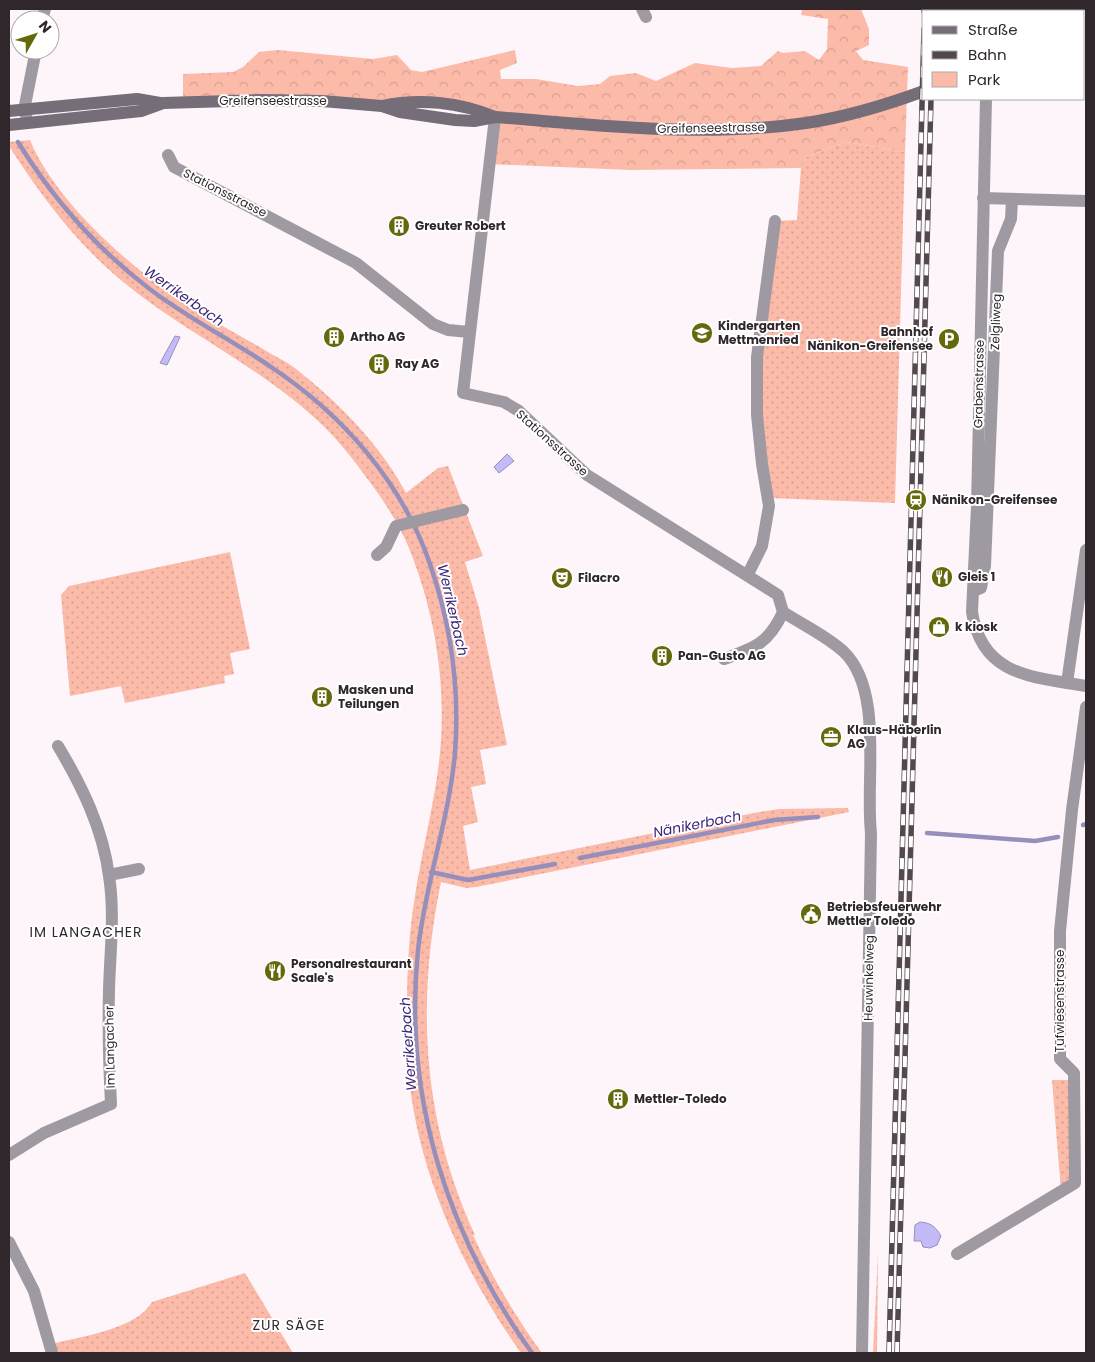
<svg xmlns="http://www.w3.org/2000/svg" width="1095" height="1362" font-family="Poppins,sans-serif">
<defs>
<pattern id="green-dots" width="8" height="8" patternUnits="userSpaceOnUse" patternTransform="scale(1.25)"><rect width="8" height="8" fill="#fcbaa9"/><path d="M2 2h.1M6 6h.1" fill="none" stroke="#d8a092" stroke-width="1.8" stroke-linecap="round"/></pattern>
<pattern id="forest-crowns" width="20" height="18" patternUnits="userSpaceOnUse" patternTransform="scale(1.25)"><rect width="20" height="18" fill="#fcbaa9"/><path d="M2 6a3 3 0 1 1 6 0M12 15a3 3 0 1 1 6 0" fill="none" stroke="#d8a092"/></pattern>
</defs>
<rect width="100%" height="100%" fill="#fef5fa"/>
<g fill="url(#green-dots)">
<path d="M30 140C54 199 126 264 179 299 206 317 235 333 263 349 274 356 286 361 296 369 339 403 380 444 406 493L438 468 448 466 483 556 465 562 479 608 507 745 480 750 486 784 471 787 478 822 463 826 470 870 759 812 779 809 848 808 849 812 476 887 466 888 441 882C416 1004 422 1120 475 1235H473C492 1277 515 1316 542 1353H521C466 1276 422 1182 410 1087 408 1073 409 1059 408 1045 406 995 407 945 415 896 421 856 431 817 437 777 449 699 438 621 409 548 399 524 384 501 369 481 351 456 332 432 308 412 251 362 181 330 122 281 76 243 41 196 9 146V142Z"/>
<path d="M846 142 905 152 895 503 769 498 757 415 775 221 797 220 801 168 806 157Z"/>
<path d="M230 552 250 649 230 653 234 674 224 676 225 683 125 703 121 686 70 696 61 595 69 586Z"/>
<path d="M1052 1080H1074L1075 1183 1061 1191Z"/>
<path d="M878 1254 877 1353H873Z"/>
<path d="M245 1273 293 1353H52L51 1344C80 1337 137 1329 152 1302Z"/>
</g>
<path fill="url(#forest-crowns)" d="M802 9H861L869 29V45L856 51 863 60 908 67 905 152 846 142 806 157 801 168 630 170 488 164 495 117 457 105 183 102V74L233 72 243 67 259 52 278 50 373 59 397 55 411 70 422 72 515 50 517 63 500 70 501 79H536L578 86 600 84 610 76 636 73 656 81 695 63 732 68 761 66 778 51 783 53 805 51 819 60 827 49 828 19 801 15Z"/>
<g fill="#c2bbf8" stroke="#968fbb">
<path d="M175 336 180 337 167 365 160 363Z"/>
<path d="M507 454 514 461 499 473 494 467Z"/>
<path d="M920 1222C931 1223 935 1226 941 1236L937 1245 930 1248 923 1247 921 1241H914L915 1225Z"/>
</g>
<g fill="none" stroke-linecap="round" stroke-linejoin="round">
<g stroke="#968fbb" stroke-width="4.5">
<path d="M18 142C53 199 98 250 151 290 189 319 232 340 271 367 342 414 402 482 430 564 451 625 460 688 455 753 449 820 425 884 418 950 403 1098 447 1234 532 1353"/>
<path d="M1083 825 1086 824"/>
<path d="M927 833 1035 841 1058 837"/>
<path d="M580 858 774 820 818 817"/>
<path d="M431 872 468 880 555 864"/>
</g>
<g stroke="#9f9aa2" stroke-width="12">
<path d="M642 9 646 17"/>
<path d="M988 11V9"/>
<path d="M42 20 45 9"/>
<path d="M986 99 977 506 972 612C982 676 1032 677 1086 686"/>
<path d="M495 117 463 393 504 402 519 411 587 475 778 595 783 612C769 643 755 648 724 659"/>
<path d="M27 123 25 105 36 50"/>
<path d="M168 155 174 167 356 263 433 324 448 330 469 332"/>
<path d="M983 198 1086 201"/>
<path d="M377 555 386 547 396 526 463 510"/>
<path d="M748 574 762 546 769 506 762 464 757 415V357L775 221"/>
<path d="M976 590 981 588 985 566 998 251 1011 219 1012 199"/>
<path d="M783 612C803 625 827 636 844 652 884 691 865 780 871 833L862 1353"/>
<path d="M1067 683 1086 550"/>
<path d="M109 875 139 869"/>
<path d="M9 1155 44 1133 111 1104C109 1066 108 1028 109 990 110 952 115 914 109 876 103 829 82 786 58 746"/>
<path d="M9 1242 34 1291 52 1353"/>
<path d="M957 1254 1075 1183 1074 1073 1060 1059V931L1072 810 1086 707"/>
</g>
<g stroke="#756d78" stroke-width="12">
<path d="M1072 11 1076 9"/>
<path d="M382 106C419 98 460 102 495 117"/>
<path d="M9 111 137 99 160 103"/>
<path d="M9 125 141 111 163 103 263 100 322 101 382 106 400 112 455 120 474 121 495 117C599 125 702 138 806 123 846 117 886 105 924 91"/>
</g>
<g stroke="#51494e" stroke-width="5.5">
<g id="rail">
<path d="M924 11V9"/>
<path d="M933 11V9"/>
<path d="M889 1353 924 29"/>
<path d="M897 1353 931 99"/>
</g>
</g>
<use href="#rail" stroke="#fff" stroke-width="4" stroke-dasharray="11" stroke-linecap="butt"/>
</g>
<defs>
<g id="building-disc" transform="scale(1.125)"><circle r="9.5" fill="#646a0c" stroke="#fff"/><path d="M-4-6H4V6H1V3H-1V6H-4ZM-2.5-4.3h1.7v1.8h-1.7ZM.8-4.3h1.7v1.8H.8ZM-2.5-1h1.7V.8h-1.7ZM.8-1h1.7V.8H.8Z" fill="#fff"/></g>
<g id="school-disc" transform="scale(1.125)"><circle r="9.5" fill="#646a0c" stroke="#fff"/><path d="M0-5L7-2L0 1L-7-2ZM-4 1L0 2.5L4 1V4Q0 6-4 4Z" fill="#fff"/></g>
<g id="parking-disc" transform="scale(1.125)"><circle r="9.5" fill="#646a0c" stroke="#fff"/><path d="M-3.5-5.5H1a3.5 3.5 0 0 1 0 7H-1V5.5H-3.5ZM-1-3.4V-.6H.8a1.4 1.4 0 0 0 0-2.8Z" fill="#fff"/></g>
<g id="station-disc" transform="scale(1.125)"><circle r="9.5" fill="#646a0c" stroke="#fff"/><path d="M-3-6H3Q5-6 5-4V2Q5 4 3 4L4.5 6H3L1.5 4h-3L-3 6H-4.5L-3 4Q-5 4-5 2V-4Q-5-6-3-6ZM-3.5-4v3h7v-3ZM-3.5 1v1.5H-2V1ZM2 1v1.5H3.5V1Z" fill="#fff"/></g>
<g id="restaurant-disc" transform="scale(1.125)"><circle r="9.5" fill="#646a0c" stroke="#fff"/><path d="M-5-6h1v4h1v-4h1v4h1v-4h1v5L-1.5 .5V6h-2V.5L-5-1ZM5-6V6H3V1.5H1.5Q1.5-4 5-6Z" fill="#fff"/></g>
<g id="theatre-disc" transform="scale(1.125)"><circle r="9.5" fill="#646a0c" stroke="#fff"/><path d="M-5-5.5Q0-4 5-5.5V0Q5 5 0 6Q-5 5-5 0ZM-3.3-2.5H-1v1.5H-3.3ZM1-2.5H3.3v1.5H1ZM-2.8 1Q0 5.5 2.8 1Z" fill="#fff"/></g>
<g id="shop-disc" transform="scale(1.125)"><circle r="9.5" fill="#646a0c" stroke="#fff"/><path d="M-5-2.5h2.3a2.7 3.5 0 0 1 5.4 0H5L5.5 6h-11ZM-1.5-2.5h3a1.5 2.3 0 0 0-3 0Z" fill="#fff"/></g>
<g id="office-disc" transform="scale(1.125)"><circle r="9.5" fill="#646a0c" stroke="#fff"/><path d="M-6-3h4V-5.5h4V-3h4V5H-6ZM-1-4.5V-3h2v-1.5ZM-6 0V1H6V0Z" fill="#fff"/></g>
<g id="civic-disc" transform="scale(1.125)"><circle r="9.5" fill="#646a0c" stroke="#fff"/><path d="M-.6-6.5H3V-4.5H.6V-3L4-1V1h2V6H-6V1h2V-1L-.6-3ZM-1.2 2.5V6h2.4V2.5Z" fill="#fff"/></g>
</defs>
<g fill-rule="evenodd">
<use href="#building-disc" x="399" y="226"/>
<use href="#school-disc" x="702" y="333"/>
<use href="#building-disc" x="334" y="337"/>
<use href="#parking-disc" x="949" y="339"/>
<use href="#building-disc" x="379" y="364"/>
<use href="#station-disc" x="916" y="500"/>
<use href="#restaurant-disc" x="942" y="577"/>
<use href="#theatre-disc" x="562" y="578"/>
<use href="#shop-disc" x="939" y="627"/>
<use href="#building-disc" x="662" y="656"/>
<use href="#building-disc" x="322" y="697"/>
<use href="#office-disc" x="831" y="737"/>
<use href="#civic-disc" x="811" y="914"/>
<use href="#restaurant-disc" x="275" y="971"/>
<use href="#building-disc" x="618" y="1099"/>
</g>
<g text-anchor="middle" stroke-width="4" stroke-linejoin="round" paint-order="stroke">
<g font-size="12" fill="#2f272c" stroke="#fff">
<text x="273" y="105">Greifenseestrasse</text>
<text transform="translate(711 128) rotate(-1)" y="4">Greifenseestrasse</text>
<text transform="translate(225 193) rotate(27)" y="4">Stationsstrasse</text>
<text transform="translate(996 322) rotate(-88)" y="4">Zelgliweg</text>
<text transform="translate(979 384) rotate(-89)" y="4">Grabenstrasse</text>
<text transform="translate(552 443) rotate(42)" y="4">Stationsstrasse</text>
<text transform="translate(869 978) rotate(-89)" y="4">Heuwinkelweg</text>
<text transform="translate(1060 1001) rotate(-90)" y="4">Tüfwiesenstrasse</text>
<text transform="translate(110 1047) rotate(-91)" y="4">Im Langacher</text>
</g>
<g font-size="12" font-weight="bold" fill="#2f272c" stroke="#fff" text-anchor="start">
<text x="415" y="230">Greuter Robert</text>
<text x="718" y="330">Kindergarten<tspan x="718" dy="14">Mettmenried</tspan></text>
<text x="933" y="336" text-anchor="end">Bahnhof<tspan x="933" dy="14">Nänikon-Greifensee</tspan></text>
<text x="350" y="341">Artho AG</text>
<text x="395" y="368">Ray AG</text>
<text x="932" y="504">Nänikon-Greifensee</text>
<text x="958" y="581">Gleis 1</text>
<text x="578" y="582">Filacro</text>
<text x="955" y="631">k kiosk</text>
<text x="678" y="660">Pan-Gusto AG</text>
<text x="338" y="694">Masken und<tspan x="338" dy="14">Teilungen</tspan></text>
<text x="847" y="734">Klaus-Häberlin<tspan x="847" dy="14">AG</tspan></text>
<text x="827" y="911">Betriebsfeuerwehr<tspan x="827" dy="14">Mettler Toledo</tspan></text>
<text x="291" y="968">Personalrestaurant<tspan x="291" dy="14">Scale's</tspan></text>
<text x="634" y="1103">Mettler-Toledo</text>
</g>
<g font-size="14" font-style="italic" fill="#3c257a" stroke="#fff">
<text transform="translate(184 296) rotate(35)" y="5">Werrikerbach</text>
<text transform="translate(453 610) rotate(77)" y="5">Werrikerbach</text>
<text transform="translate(697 824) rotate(-11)" y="5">Nänikerbach</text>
<text transform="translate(408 1044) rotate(-94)" y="5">Werrikerbach</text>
</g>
<g font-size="14" letter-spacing="1" fill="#2f272c" stroke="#fff">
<text x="86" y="937">IM LANGACHER</text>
<text x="289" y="1330">ZUR SÄGE</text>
</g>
</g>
<rect width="1095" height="1362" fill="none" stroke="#2f272c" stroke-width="20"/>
<rect x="922" y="10" width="162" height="90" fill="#ffffff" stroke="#aca9ab"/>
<rect x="932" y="26" width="25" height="8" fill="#756d78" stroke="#aca9ab"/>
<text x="968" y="35" font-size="15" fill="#2f272c">Straße</text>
<rect x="932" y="51" width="25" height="8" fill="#51494e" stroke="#aca9ab"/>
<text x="968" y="60" font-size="15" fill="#2f272c">Bahn</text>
<rect x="932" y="72" width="25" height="15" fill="#fcbaa9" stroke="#aca9ab"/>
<text x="968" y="85" font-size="15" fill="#2f272c">Park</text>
<g transform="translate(35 35) rotate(51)"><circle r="24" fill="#ffffff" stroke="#aca9ab"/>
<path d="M0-4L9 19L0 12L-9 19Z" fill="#646a0c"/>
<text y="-8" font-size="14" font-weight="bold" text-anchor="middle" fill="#2f272c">N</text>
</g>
</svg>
